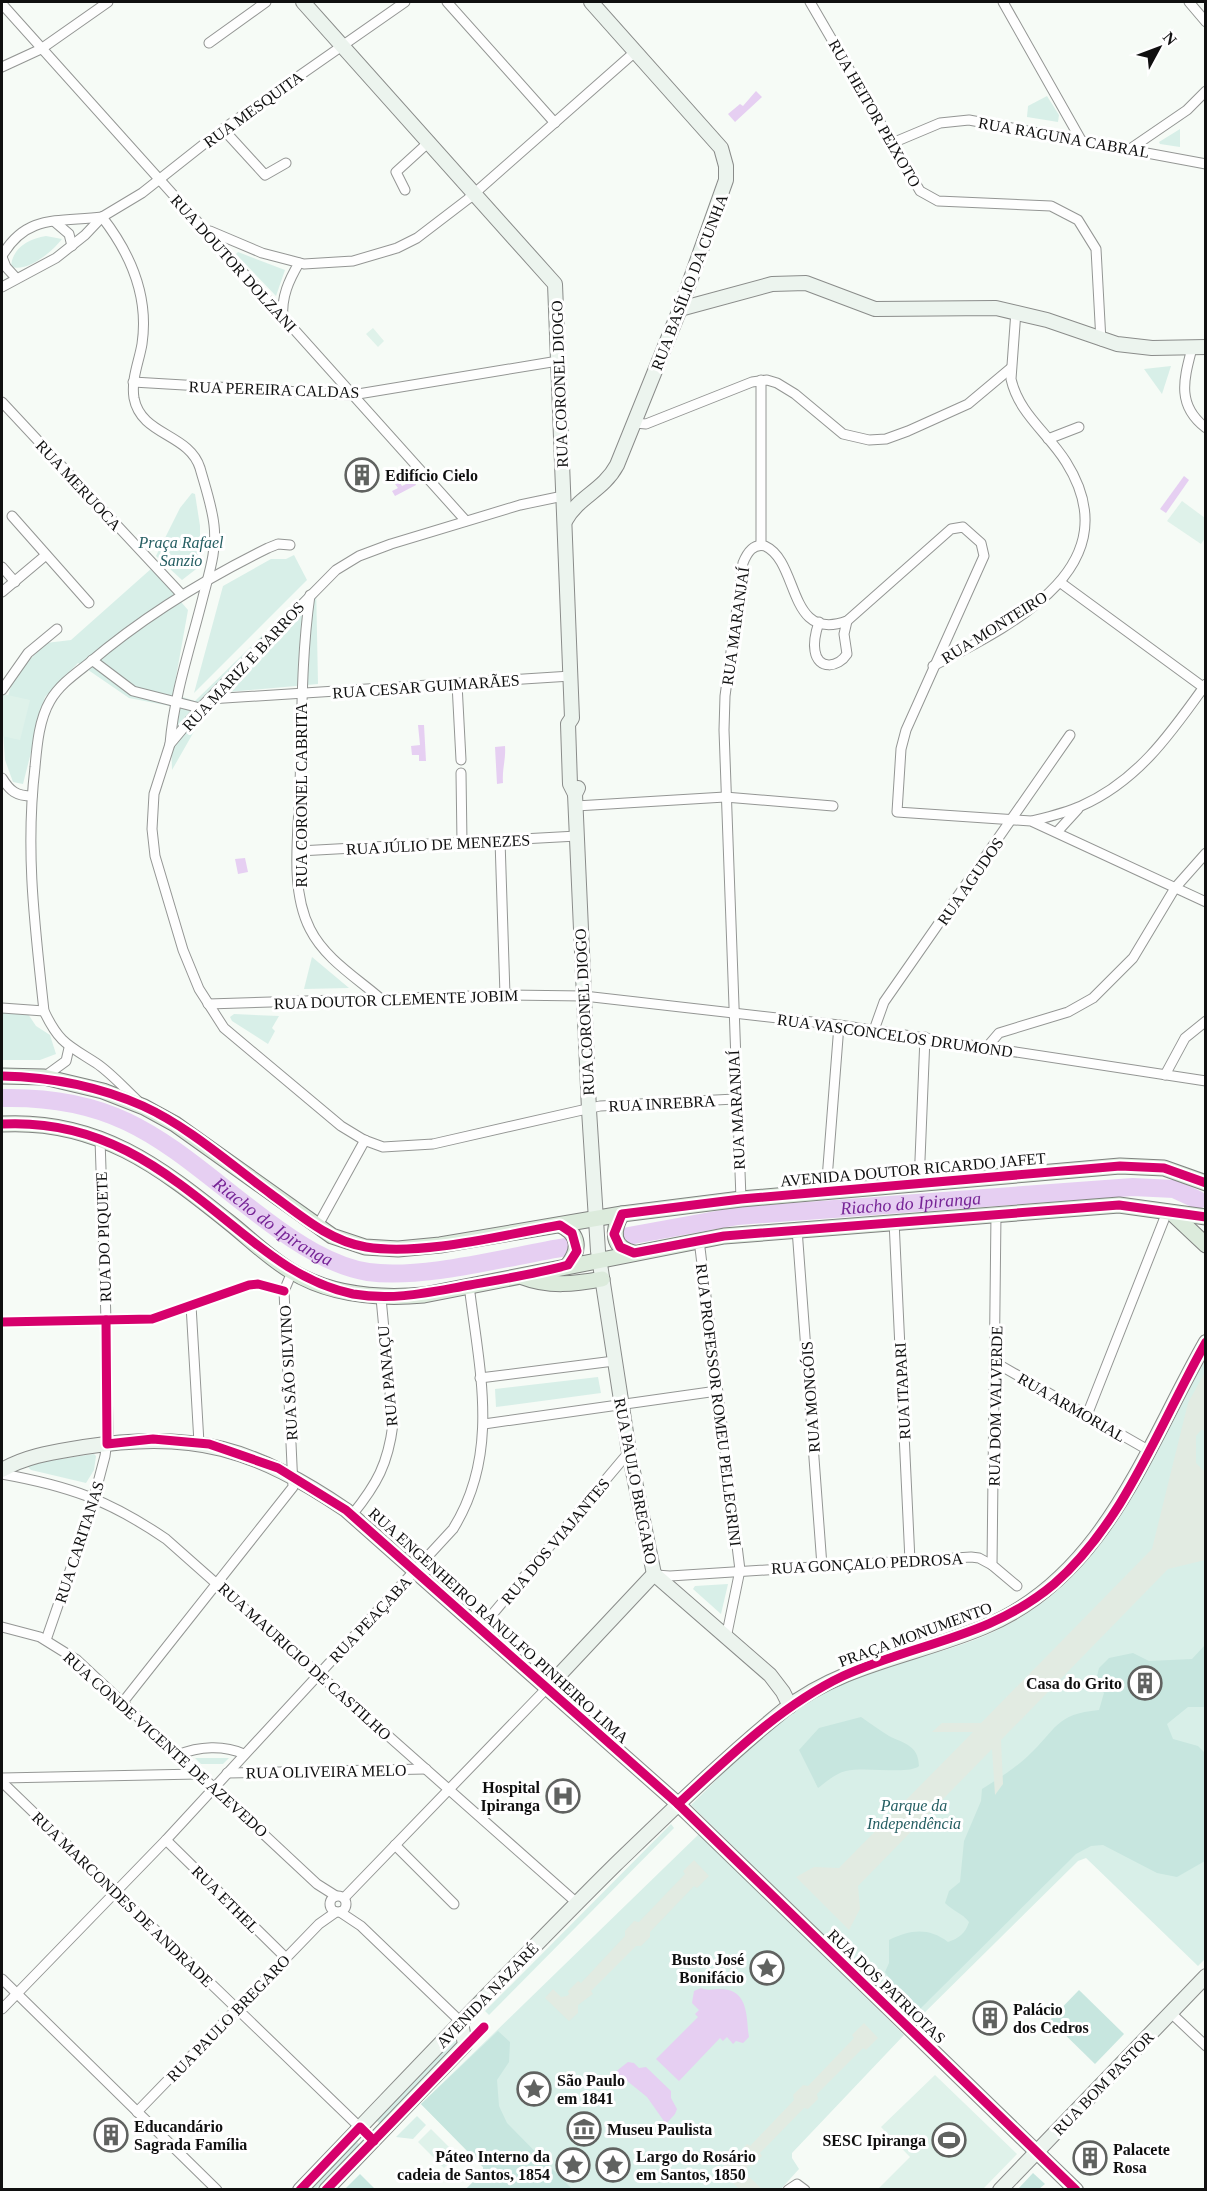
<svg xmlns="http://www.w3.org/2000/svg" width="1207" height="2191" font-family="'Times New Roman',serif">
<rect width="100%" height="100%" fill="#f6fbf6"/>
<g fill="#d8efe8">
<path d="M1047 96 1059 115 1058 122 1027 117 1028 106Z"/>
<path d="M1180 129V147L1160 144 1159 142Z"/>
<path d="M46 236 62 239C52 252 28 272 11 267 12 248 28 239 46 236Z"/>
<path d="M238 252 285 270 276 296 236 254Z"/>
<path d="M1171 366 1162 394 1144 369Z"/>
<path d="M192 493 195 494 200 526V566L182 580 156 556 180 508Z"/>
<path d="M294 555 307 580 194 693 223 586 271 559H286Z"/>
<path d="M152 568 188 610 173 694 195 701 316 583 318 684 216 693 172 770 170 706 129 698 78 663 45 697 23 784 13 782 5 760 2 716 14 676 46 643 71 640Z"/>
<path d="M312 957 349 988 304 989Z"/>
<path d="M2 1012 28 1014 36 1026 50 1035 56 1054 40 1060H2Z"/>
<path d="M234 1014 279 1016 272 1028 275 1031 268 1044 232 1021 230 1017Z"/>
<path d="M1205 1357 1206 1958 1198 1966 1086 1858 1078 1861 911 2026 808 1919 691 1805C735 1763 780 1708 836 1682 876 1663 922 1659 963 1644 997 1633 1031 1614 1058 1590 1105 1549 1131 1496 1160 1442 1175 1413 1191 1386 1205 1357Z"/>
<path d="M598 1377 601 1393 496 1407 495 1389Z"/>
<path d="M94 1454 96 1456 94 1470 86 1483 31 1470 28 1467 30 1463Z"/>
<path d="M728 1584 721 1614 693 1589 695 1586Z"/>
<path d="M195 1758H229L223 1764H201Z"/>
<path d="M671 1824 674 1828 489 2015 485 2011Z"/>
<path d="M699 1834 904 2035 792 2153V2158L799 2169 781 2189H466L483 2172V2167L421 2104Z"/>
<path d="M454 2040 458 2043 380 2124 376 2120Z"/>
<path d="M417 2116 426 2125 413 2139 396 2137Z"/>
<path d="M356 2141 360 2145 316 2189 310 2190Z"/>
</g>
<g fill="#c7e6df">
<path d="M1205 1645V1707H1188L1167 1724 1173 1739 1198 1746 1205 1753V1861L1177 1877 1157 1873 1103 1845 1091 1846 1076 1854 921 2008 909 2009 885 1972 889 1963V1940C910 1930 928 1927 948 1942 959 1938 965 1934 969 1922 962 1913 953 1911 945 1903L949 1891 960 1882 964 1841 981 1801 982 1789C998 1779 1014 1769 1028 1756 1057 1729 1055 1714 1099 1710L1104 1693 1097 1683V1676L1099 1668 1109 1658 1133 1653 1149 1661 1192 1659Z"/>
<path d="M861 1717C870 1723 879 1730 889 1736 905 1744 918 1745 919 1766 909 1775 865 1766 846 1771 836 1773 826 1782 818 1788L799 1750 819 1728Z"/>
<path d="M1079 1990 1124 2034 1095 2064 1050 2020Z"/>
<path d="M498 2031 510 2042 509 2062 497 2080 499 2106 507 2123 572 2189H466L483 2172V2167L421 2104Z"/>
<path d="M1033 2173 1045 2184 1039 2189H1018Z"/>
<path d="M360 2174 375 2189H345Z"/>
</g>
<g fill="#dff2ea">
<path d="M373 328 384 341 378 347 366 334Z"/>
<path d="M1182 501 1205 518V538L1201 544 1167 521Z"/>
<path d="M3 694 30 700 20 740 2 736Z"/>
<path d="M935 2075 1017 2154 983 2189H878L910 2157 881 2127Z"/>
<path d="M431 2129 457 2155 444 2168 418 2142Z"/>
</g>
<g fill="#e2ebe2">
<path d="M1205 1372V1432L1202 1429 1196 1436V1463L1205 1472V1560L1168 1569 1001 1740 1003 1784 995 1795 992 1749 858 1886 860 1909 849 1930 796 1877 814 1867 839 1868 973 1732H932L942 1723H981L1152 1549 1188 1403Z"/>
<path d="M694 1860 709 1876 697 1888 694 1886 650 1932V1937L641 1946H636L591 1991 593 1994 578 2005V2013L569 2021 545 1998 553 1989 561 1997 567 1996 569 1994 568 1991 578 1981 581 1983 625 1936V1931L634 1921 639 1922 685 1874 683 1871Z"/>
<path d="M864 2023 878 2038 866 2050 863 2048 817 2094 818 2099 808 2109 804 2108 760 2153 762 2156 751 2167 749 2165 747 2168V2175L761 2188 739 2189 720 2170 729 2160H736L739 2157 737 2155 747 2144 750 2146 794 2100 793 2095 803 2085 808 2086 854 2038 852 2035Z"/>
</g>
<g fill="#e6cff2">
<path d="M756 91 762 97 735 122 728 114 740 104 743 106Z"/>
<path d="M1184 476 1189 480 1166 513 1160 509Z"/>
<path d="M414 480 416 485 395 496 392 491 398 488 395 484 399 481 402 486Z"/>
<path d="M418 725H424L426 761H419V755H412L411 746 420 745Z"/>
<path d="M505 746C506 760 502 768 503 783L497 784 495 747Z"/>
<path d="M245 858 248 872 238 874 235 859Z"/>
<path d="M701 1988C708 1991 713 1989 723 1989 750 1991 746 2021 749 2037L743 2043 736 2041 733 2044 727 2037 723 2041 720 2038 679 2081 656 2059 698 2017 695 2014 699 2010 692 2003 694 1991Z"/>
<path d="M628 2062 634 2063 639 2068 646 2067 671 2091V2098L677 2109 675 2114 666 2124 647 2097 626 2080 623 2083 614 2073Z"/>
</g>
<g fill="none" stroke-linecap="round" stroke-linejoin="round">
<g stroke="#e6cff2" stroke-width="18">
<path id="s1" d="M2 1098C129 1095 173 1151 267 1221 295 1242 331 1266 368 1272 423 1280 510 1256 566 1247"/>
<path id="s2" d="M623 1237 738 1216 1133 1187 1174 1189 1198 1200"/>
</g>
<g stroke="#949694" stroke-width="11">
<g id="street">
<path d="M447 2 555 123"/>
<path d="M810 2 920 191 938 201 1051 206 1078 220 1096 249 1101 341"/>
<path d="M1003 2 1081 140"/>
<path d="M1189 2 1206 22"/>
<path d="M2 4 466 521"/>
<path d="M209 43 266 2"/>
<path d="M2 67 41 49 108 2"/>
<path d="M223 129 265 175 286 163"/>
<path d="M890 144 940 123 969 120 1206 164"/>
<path d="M1130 149 1187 110 1206 91"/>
<path d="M405 190 396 172 430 141"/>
<path d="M102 217C130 253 149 297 142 344 139 362 131 379 134 398 141 436 189 433 200 468 205 486 212 506 214 525 217 550 209 573 203 597 191 645 174 695 170 744"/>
<path d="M55 222 69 234 72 246"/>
<path d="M210 231 262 253 304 264 353 261 397 248 417 238 468 199 636 51"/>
<path d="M2 256C26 214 58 222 102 217"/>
<path d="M2 257 6 267 16 278"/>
<path d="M2 287 56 258 85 235 102 217 142 193 223 129 405 2"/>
<path d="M283 318C281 297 289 280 299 263"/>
<path d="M1192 348C1184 379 1176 405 1206 428"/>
<path d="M133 382 352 395 558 361"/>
<path d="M2 402 182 595"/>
<path d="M635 423 646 424 752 382 767 380 777 383 795 394 843 434 869 440 886 439 908 431 968 404 1011 368"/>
<path d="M1048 439 1079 427"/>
<path d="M563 496 520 505 391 544 359 556 336 570 200 708 170 744 154 794 152 829 155 856 183 950 199 989 224 1028 341 1126 364 1140 383 1147 433 1144 600 1106 735 1099"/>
<path d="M12 516 89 603"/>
<path d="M761 545V380"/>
<path d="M2 567 15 582"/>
<path d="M1061 583 1203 687"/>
<path d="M2 592 46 555"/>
<path d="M310 595C301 658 302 722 300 785 299 831 289 888 310 929 325 959 357 978 381 999"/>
<path d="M819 622C816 631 813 641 815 651 818 670 838 668 847 654L844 634 847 621"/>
<path d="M92 660 133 691 200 708"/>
<path d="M933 666C1012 625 1132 567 1066 462 1048 433 1019 414 1011 379L1016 311"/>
<path d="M457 684 461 760"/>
<path d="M2 690 28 653 57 629"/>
<path d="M209 699 571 676"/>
<path d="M461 773 462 842"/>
<path d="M2 778C10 791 16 796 32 796"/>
<path d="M576 806 725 797 833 806"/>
<path d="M1032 821C1048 817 1065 813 1081 806 1138 781 1171 733 1206 684"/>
<path d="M1057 832 1078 809"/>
<path d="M500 840 505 995"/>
<path d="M299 851 577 836"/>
<path d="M208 1004 505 995 584 996 839 1025 1206 1081"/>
<path d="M2 1008 44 1011"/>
<path d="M874 1030 884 1002 1070 735"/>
<path d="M987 1047 999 1033 1068 1012 1093 998 1133 958 1175 888 1206 853"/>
<path d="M1165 1075 1185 1038 1206 1021"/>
<path d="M44 1077 66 1061 69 1048"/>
<path d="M138 1101C124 1088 111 1073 96 1063 68 1045 59 1043 44 1011 35 927 25 852 35 767 37 745 39 720 50 701 59 685 75 674 89 663 143 617 205 579 268 548L278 544 290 545"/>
<path d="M919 1184 925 1037"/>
<path d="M826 1192 839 1025"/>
<path d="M741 1199 724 730 725 696 743 563C747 553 753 543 765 546 800 562 787 643 847 621L951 529 963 527 981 543 984 556 906 730 901 749 897 812 1031 821 1206 902"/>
<path d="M996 1214 992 1565 1017 1586"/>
<path d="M894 1221 910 1561"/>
<path d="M317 1227 365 1140"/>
<path d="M797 1229 822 1566"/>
<path d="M699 1240 740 1570 726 1638"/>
<path d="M191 1305 199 1443"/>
<path d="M2 1322 152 1319 249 1285 258 1284 284 1291"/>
<path d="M996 1363 1148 1450"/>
<path d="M480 1378 614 1361"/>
<path d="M1087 1415 1167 1212"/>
<path d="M484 1424 717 1391"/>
<path d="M2 1474C69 1486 109 1500 166 1539L577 1903"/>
<path d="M352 1515C377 1484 388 1464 393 1424L381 1298"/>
<path d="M656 1575 670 1576 971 1557 979 1558 992 1565"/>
<path d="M2 1627 40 1637 77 1660 317 1884 336 1896"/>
<path d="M480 1629 629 1452"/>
<path d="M46 1640 90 1513 105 1456 108 1433 106 1320 100 1139"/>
<path d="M123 1702 293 1487 284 1291 292 1272"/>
<path d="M178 1755C199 1746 224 1745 244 1754"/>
<path d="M227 1773 426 1769"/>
<path d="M2 1778 198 1774"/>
<path d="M2 1782 374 2141"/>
<path d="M166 1840 286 1958"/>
<path d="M395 1845 454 1904"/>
<circle cx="338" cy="1904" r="8"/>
<path d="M344 1898 547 1688"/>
<path d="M340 1912 361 1926 461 2022"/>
<path d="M2 1979 217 2190"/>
<path d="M2 2009 166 1840 453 1529C501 1452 479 1369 469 1285"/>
<path d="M1171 2013 1206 2046"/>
<path d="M137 2112 319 1924 336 1912"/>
<path d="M788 2190 797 2184 805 2190"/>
</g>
</g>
<g stroke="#8a8c8a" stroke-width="16">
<g id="secondary">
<path d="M303 2 555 284 572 718 568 724 570 784 575 794"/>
<path d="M680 309 772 284 806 283 875 309 996 308 1047 320 1117 344 1152 348 1206 347"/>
<path d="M565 521C579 496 603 491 617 465L680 309 726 180V166L721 148 591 2"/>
<path d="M578 788 575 794 589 1110 598 1251 629 1452 654 1574"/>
<path d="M2 1470C28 1455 55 1452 84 1447 193 1429 256 1449 346 1510L678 1804 1076 2190"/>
<path d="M654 1574 770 1675 783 1692 790 1706"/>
<path d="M547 1688 654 1574"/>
<path d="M300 2190C405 2081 508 1971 615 1865 670 1812 725 1758 784 1710 842 1664 918 1655 984 1627 1105 1577 1146 1447 1206 1342"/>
<path d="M326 2190 465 2045 461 2022"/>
<path d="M1000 2190 1206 1976"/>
</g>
</g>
<g stroke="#818381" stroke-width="17">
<g id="primary">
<path d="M2 1076 44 1077 103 1091 144 1107 175 1124 332 1236 365 1247 398 1249 440 1245 622 1214 741 1199 1120 1166 1164 1168 1206 1183"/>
<path d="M2 1124C98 1119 159 1166 230 1223 250 1239 269 1258 291 1271 330 1295 379 1299 424 1295L724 1236 1119 1205 1206 1217"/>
<path d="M622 1214C612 1230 611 1248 634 1253"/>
<path d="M1173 1214 1206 1245"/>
<path d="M560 1225C580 1234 580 1250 568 1265"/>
<path d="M523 1277C549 1287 575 1284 602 1279"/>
</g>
</g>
<use href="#street" stroke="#fefefe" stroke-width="9"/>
<use href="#secondary" stroke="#ecf4ee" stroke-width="14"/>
<use href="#primary" stroke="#dcebdc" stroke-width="15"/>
<g stroke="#fff" stroke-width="13">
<g id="cycleway">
<path d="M2 1076C50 1077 98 1086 143 1106 189 1127 230 1164 271 1194 300 1215 329 1241 366 1247 422 1256 503 1235 560 1225L572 1233 577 1251 568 1265C535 1274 503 1279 470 1285 430 1292 395 1301 353 1294 305 1284 269 1255 232 1225 161 1167 99 1119 2 1124"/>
<path d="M1206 1183 1164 1168 1120 1166 741 1199 622 1214 614 1234 620 1247 634 1253 724 1236 1119 1205 1206 1217"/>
<path d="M106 1320 107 1444 153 1439 209 1444 278 1468 346 1510 678 1804 1076 2190"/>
<path d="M2 1322 152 1319 249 1285 258 1284 284 1291"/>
<path d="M678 1804C729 1757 780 1706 843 1676 915 1643 990 1638 1054 1584 1125 1522 1160 1423 1206 1342"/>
<path d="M300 2190 360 2127 374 2141"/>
<path d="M326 2190 484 2027"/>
</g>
</g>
<use href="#cycleway" stroke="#d6006c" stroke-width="9"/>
</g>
<defs>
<g id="building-ring" transform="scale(1.725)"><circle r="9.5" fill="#fff" stroke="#606260" stroke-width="1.5"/><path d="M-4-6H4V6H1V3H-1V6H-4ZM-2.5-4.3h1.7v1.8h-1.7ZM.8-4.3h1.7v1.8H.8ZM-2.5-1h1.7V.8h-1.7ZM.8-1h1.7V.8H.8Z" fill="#606260"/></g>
<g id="hospital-ring" transform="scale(1.725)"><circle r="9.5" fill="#fff" stroke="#606260" stroke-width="1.5"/><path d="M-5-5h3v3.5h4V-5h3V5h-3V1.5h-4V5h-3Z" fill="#606260"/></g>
<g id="sight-ring" transform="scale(1.725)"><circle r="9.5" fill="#fff" stroke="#606260" stroke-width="1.5"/><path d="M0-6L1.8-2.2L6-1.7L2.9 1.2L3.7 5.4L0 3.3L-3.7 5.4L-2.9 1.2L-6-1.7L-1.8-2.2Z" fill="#606260"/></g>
<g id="museum-ring" transform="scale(1.725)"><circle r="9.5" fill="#fff" stroke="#606260" stroke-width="1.5"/><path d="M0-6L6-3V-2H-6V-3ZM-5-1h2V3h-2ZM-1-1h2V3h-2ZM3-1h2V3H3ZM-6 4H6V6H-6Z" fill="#606260"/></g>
<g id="stadium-ring" transform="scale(1.725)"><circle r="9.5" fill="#fff" stroke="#606260" stroke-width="1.5"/><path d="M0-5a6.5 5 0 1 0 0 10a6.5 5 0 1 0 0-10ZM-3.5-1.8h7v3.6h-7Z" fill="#606260"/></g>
</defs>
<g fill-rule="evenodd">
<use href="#building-ring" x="362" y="475"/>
<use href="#building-ring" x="1145" y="1683"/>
<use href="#hospital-ring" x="563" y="1796"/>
<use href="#sight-ring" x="767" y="1968"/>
<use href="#building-ring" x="990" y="2018"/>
<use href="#sight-ring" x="534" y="2089"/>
<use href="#museum-ring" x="584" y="2129"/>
<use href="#building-ring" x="111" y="2135"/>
<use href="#stadium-ring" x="949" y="2140"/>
<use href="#building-ring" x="1090" y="2158"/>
<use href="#sight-ring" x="573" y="2165"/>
<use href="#sight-ring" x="613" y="2165"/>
</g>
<g text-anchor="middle" stroke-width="6" stroke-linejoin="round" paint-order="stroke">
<g font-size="16" fill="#101010" stroke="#fff">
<text transform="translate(253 109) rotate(-36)" y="6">RUA MESQUITA</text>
<text transform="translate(875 113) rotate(60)" y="6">RUA HEITOR PEIXOTO</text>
<text transform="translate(1064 137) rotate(10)" y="6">RUA RAGUNA CABRAL</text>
<text transform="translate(234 263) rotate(48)" y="6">RUA DOUTOR DOLZANI</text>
<text transform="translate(689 282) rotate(-69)" y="6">RUA BASÍLIO DA CUNHA</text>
<text transform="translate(559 384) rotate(-92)" y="6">RUA CORONEL DIOGO</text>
<text transform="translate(274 389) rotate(2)" y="6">RUA PEREIRA CALDAS</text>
<text transform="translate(79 485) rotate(47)" y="6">RUA MERUOCA</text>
<text transform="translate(735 626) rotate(-82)" y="6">RUA MARANJAÍ</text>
<text transform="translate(994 627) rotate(-32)" y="6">RUA MONTEIRO</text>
<text transform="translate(243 666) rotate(-47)" y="6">RUA MARIZ E BARROS</text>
<text transform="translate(426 686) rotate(-4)" y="6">RUA CESAR GUIMARÃES</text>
<text transform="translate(301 795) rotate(-90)" y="6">RUA CORONEL CABRITA</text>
<text transform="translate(438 844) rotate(-3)" y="6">RUA JÚLIO DE MENEZES</text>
<text transform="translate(970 881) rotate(-55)" y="6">RUA AGUDOS</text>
<text transform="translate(396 999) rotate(-2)" y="6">RUA DOUTOR CLEMENTE JOBIM</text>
<text transform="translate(584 1012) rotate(-93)" y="6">RUA CORONEL DIOGO</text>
<text transform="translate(895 1035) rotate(8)" y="6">RUA VASCONCELOS DRUMOND</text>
<text transform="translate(662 1103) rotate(-3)" y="6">RUA INREBRA</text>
<text transform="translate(736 1110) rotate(-93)" y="6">RUA MARANJAÍ</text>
<text transform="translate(913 1169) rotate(-5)" y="6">AVENIDA DOUTOR RICARDO JAFET</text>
<text transform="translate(103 1237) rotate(-92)" y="6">RUA DO PIQUETE</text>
<text transform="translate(288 1373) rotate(-93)" y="6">RUA SÃO SILVINO</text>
<text transform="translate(387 1376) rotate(-95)" y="6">RUA PANAÇU</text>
<text transform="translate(902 1391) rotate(-93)" y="6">RUA ITAPARI</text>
<text transform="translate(810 1397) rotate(-94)" y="6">RUA MONGÓIS</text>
<text transform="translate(719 1405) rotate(83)" y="6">RUA PROFESSOR ROMEU PELLEGRINI</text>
<text transform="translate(995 1406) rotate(-89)" y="6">RUA DOM VALVERDE</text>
<text transform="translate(1072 1407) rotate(30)" y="6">RUA ARMORIAL</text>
<text transform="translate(636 1481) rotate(79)" y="6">RUA PAULO BREGARO</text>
<text transform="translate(555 1541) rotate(-50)" y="6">RUA DOS VIAJANTES</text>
<text transform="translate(79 1542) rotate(-72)" y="6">RUA CARITANAS</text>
<text transform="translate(867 1563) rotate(-3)" y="6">RUA GONÇALO PEDROSA</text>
<text transform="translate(370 1619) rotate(-47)" y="6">RUA PEAÇABA</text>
<text transform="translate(499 1625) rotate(42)" y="6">RUA ENGENHEIRO RANULFO PINHEIRO LIMA</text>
<text transform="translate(915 1634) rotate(-20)" y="6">PRAÇA MONUMENTO</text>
<text transform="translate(305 1661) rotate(42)" y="6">RUA MAURICIO DE CASTILHO</text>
<text transform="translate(166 1744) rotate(42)" y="6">RUA CONDE VICENTE DE AZEVEDO</text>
<text transform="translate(326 1771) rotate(-1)" y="6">RUA OLIVEIRA MELO</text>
<text transform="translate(123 1899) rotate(44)" y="6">RUA MARCONDES DE ANDRADE</text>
<text transform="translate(226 1899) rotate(45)" y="6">RUA ETHEL</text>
<text transform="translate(887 1986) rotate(44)" y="6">RUA DOS PATRIOTAS</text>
<text transform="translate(487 1995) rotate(-46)" y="6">AVENIDA NAZARÉ</text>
<text transform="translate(228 2018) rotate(-46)" y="6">RUA PAULO BREGARO</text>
<text transform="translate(1103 2083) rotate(-46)" y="6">RUA BOM PASTOR</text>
</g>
<g font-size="16" font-weight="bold" fill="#101010" stroke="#fff" text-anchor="start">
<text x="385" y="481">Edifício Cielo</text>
<text x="1122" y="1689" text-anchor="end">Casa do Grito</text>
<text x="540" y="1793" text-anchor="end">Hospital<tspan x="540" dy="18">Ipiranga</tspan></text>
<text x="744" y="1965" text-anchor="end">Busto José<tspan x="744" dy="18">Bonifácio</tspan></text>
<text x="1013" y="2015">Palácio<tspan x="1013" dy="18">dos Cedros</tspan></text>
<text x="557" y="2086">São Paulo<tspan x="557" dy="18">em 1841</tspan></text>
<text x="134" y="2132">Educandário<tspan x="134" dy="18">Sagrada Família</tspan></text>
<text x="607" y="2135">Museu Paulista</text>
<text x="926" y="2146" text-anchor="end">SESC Ipiranga</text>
<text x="1113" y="2155">Palacete<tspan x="1113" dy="18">Rosa</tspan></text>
<text x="550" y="2162" text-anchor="end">Páteo Interno da<tspan x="550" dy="18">cadeia de Santos, 1854</tspan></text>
<text x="636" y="2162">Largo do Rosário<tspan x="636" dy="18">em Santos, 1850</tspan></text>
</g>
<g font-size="16" font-style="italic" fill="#255e62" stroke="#fff">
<text x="181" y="548">Praça Rafael<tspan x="181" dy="18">Sanzio</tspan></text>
<text x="914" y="1811">Parque da<tspan x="914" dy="18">Independência</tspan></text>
</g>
<g font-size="18" font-style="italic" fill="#762496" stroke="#fff">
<text dy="6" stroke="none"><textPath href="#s2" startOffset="290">Riacho do Ipiranga</textPath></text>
<text dy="6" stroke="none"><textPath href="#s1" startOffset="306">Riacho do Ipiranga</textPath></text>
</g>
</g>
<rect width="1207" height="2191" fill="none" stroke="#101010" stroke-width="6"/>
<g transform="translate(1159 48) rotate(49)" stroke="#ffffff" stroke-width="4.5" paint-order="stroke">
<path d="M0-4.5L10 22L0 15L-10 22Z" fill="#101010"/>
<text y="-9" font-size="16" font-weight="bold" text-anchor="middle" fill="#101010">N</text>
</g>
</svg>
